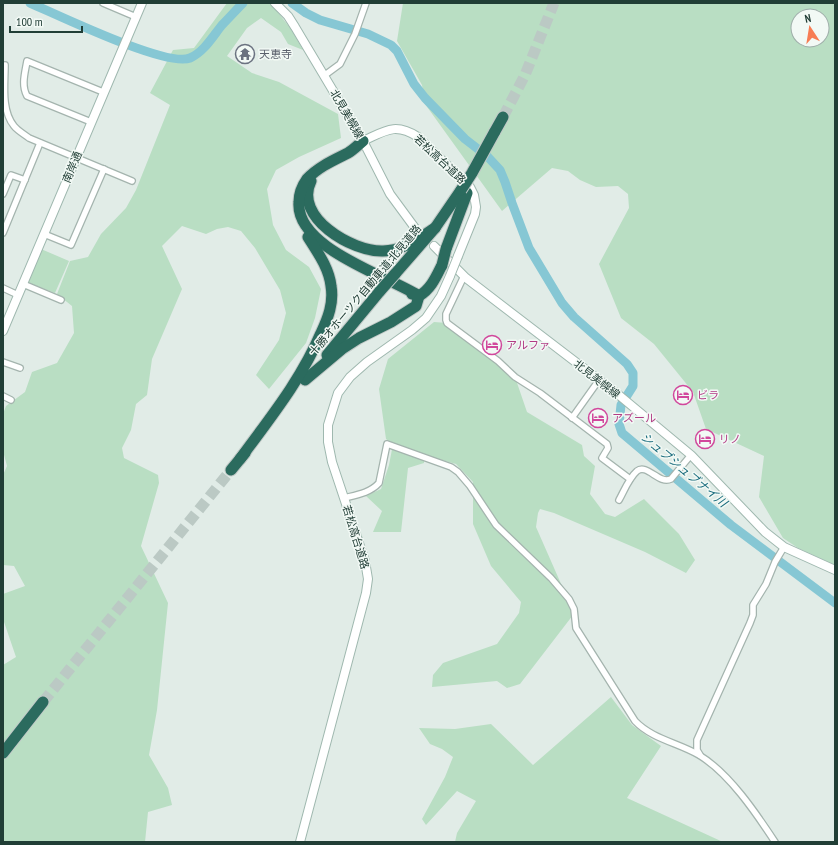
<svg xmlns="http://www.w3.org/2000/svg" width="838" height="845" font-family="'PT Sans Narrow','Noto Sans JP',sans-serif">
<rect width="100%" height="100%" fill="#e1ece7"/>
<g fill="#b9dec3" fill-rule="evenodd">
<path d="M227 3H269L272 5 291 29 303 50 288 44 281 32 261 18 247 28 227 56 252 73 279 82 338 114 341 138 299 157 276 170 267 189 273 225 286 250 309 267 321 289 315 318 306 343 269 389 256 375 279 340 286 313 280 290 255 248 241 231 228 227 217 229 206 234 182 226 162 246 182 289 152 359 147 395 136 404 131 430 122 448 124 458 158 475 159 483 141 546 168 603 157 710 149 755 168 788 172 805 148 812 145 842H3V665L16 657 3 619V594L25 586 14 566 3 565V475L7 466 3 451V414L6 406 25 392 32 372 57 363 74 333 72 306 57 294 70 261 88 257 101 234 126 208 136 190 170 105 150 93 173 50 194 48Z"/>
<path d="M403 3H835V565L798 548 783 538 759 497 764 456 706 429 693 392 654 344 621 318 599 264 629 208 628 194 618 186 596 187 580 180 568 171 552 168 502 211 425 104 422 85 397 41ZM798 16H822V40H798Z"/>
<path d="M41 249 69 261 55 293 26 282Z"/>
<path d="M434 322 447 323 515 377 527 412 582 445 584 456 595 466 590 494 605 514 615 517 644 499 679 534 695 560 686 573 645 552 554 513 540 509 538 513 536 527 569 602 573 615 520 684 507 688 497 681 432 687 433 675 443 663 497 644 519 613 521 602 491 566 473 524V482L456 464 424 455V463L408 468 401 532H373L382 511 366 496 381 489 389 465 393 444 386 439 379 389 388 359Z"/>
<path d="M611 697 632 725 661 746 627 798 723 842H455L457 833 476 801 457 791 426 825 422 819 445 777 453 757 442 749 430 744 419 728 455 729 491 724 533 765Z"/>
</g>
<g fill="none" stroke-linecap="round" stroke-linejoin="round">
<g stroke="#86c7d4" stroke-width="9">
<path d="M30 3C56 14 167 68 190 58 204 52 213 36 222 25 229 18 236 10 243 3"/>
<path d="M292 3 306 13 320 20 368 34 391 45 397 51 414 84 425 98 465 139 487 156 500 170 505 182 512 203 529 248 562 303 574 317 627 364 633 373V386L621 405 619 424 622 433 731 525 835 603"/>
</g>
<g stroke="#bbc9c4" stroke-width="11" stroke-dasharray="11 5.5" stroke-linecap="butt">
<path d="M503 117 525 75 554 3"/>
<path d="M43 702 231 470"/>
</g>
<g stroke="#a4b4ae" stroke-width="8">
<g id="street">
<path d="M103 3 136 17"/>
<path d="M5 65C5 84 1 110 14 126 18 131 24 134 29 138L132 181"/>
<path d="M325 75 340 64 355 34 366 3"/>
<path d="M91 122 27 96C21 85 25 73 27 61L103 92"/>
<path d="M3 194 11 175 25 180"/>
<path d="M3 233 40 143"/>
<path d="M44 234 71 245 104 169"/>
<path d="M464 276 446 314V320L447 323 498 361 515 377 540 393 607 444 608 448 602 458 630 479"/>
<path d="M23 284 61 300"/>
<path d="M3 288 18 295"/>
<path d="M3 362 20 368"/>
<path d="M3 396 11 400"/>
<path d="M572 418 599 380"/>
<path d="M344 498C356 495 370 493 379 483L387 444 451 467 458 472 470 486 496 525 551 578 569 599 574 609 576 628 635 721C652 739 679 743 699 755 729 773 756 813 775 842"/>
<path d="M619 500C624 491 629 478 637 471 647 463 659 485 671 479L691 455"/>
<path d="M700 755 697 750V740L750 623 753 615V605L766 584 775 562 784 547"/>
</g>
</g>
<g stroke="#9fb8af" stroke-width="10">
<g id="secondary">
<path d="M275 3 288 16 295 27 363 141 390 194 415 228"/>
<path d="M363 141C385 131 395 122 418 137L470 187 474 195 476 207 475 214 458 256"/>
<path d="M434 246 466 278 620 396 691 455 765 532 784 547 835 570"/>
<path d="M3 331 142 3"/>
<path d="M300 842 366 593 368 579 365 561 332 462 328 442V425L338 393 350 377 367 362 412 330 426 318 441 296 450 276"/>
</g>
</g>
<g stroke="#c1c9c7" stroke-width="13">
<g id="highway">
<path d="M494 133 503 117"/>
<path d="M311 181C293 217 352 252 383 251 403 251 419 238 435 228"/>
<path d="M446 249 467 193"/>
<path d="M395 274 435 228 461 190"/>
<path d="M412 294 419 296C431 289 436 277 442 265"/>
<path d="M327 355 380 291"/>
<path d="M305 380 342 349 359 338 391 322 416 306 419 296C388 276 295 248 299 202 299 194 302 186 307 179 318 167 334 160 348 153 353 150 358 145 363 141"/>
<path d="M240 459C270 418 301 380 321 333 328 318 334 303 331 286 329 268 318 253 308 237"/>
<path d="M231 470 245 453"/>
<path d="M3 753 43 702"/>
</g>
</g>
<use href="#street" stroke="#fff" stroke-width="5.5"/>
<use href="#secondary" stroke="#fff" stroke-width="8"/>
<use href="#highway" stroke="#2b6b5e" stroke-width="11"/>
<g stroke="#9fb8af" stroke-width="10" stroke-linecap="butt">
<path id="secondary-bridge" d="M450 276 458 256"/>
</g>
<g stroke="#c1c9c7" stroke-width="13" stroke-linecap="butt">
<g id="highway-bridge">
<path d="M461 190 472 173 494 133"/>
<path d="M442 265 446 249"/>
<path d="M380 291 395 274"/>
</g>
</g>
<use href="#secondary-bridge" stroke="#fff" stroke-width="8"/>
<use href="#highway-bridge" stroke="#2b6b5e" stroke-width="11"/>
</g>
<defs>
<g id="temple-ring" transform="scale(1)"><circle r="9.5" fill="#f2f9f5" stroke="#6b7280" stroke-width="1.5"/><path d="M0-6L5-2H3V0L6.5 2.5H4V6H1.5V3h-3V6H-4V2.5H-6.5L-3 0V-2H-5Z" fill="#6b7280"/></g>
<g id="hotel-ring" transform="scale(1)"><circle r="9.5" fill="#f2f9f5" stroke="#d1479c" stroke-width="1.5"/><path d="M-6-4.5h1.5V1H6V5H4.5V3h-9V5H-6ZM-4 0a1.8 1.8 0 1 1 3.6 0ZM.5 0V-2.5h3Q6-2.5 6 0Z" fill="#d1479c"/></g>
</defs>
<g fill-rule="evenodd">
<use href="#temple-ring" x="245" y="54"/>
<use href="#hotel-ring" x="492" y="345"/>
<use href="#hotel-ring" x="683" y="395"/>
<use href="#hotel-ring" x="598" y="418"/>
<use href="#hotel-ring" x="705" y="439"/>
</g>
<g text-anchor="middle" stroke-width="3" stroke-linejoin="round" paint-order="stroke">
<g font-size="11" fill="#5b616d" stroke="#f2f9f5" text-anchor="start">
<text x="259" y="58">天恵寺</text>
</g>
<g font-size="11" fill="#213e36" stroke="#f2f9f5">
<text transform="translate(347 114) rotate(60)" y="4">北見美幌線</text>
<text transform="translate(440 159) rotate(43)" y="4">若松高台道路</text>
<text transform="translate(72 167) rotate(-67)" y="4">南岸通</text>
<text transform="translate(365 290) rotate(-50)" y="4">十勝オホーツク自動車道;北見道路</text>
<text transform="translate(597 379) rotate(38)" y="4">北見美幌線</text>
<text transform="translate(356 537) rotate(73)" y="4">若松高台道路</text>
</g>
<g font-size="11" fill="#b23c85" stroke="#f2f9f5" text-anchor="start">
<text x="506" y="349">アルファ</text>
<text x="697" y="399">ビラ</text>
<text x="612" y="422">アズール</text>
<text x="719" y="443">リノ</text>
</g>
<g font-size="12" font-style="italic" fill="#186b7c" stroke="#f2f9f5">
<text transform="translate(684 470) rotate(40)" y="4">シュブシュブナイ川</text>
</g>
</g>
<rect width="838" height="845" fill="none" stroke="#213e36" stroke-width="8"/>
<g transform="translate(810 28) rotate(348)"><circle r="19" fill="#f2f9f5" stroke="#9eaea9"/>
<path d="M0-3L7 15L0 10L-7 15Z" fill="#f77d54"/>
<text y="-6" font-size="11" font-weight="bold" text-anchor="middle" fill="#213e36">N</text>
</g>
<path d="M10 26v6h72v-6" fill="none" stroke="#213e36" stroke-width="2"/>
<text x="16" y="26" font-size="12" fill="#213e36" stroke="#f2f9f5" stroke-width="3" paint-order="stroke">100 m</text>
</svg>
